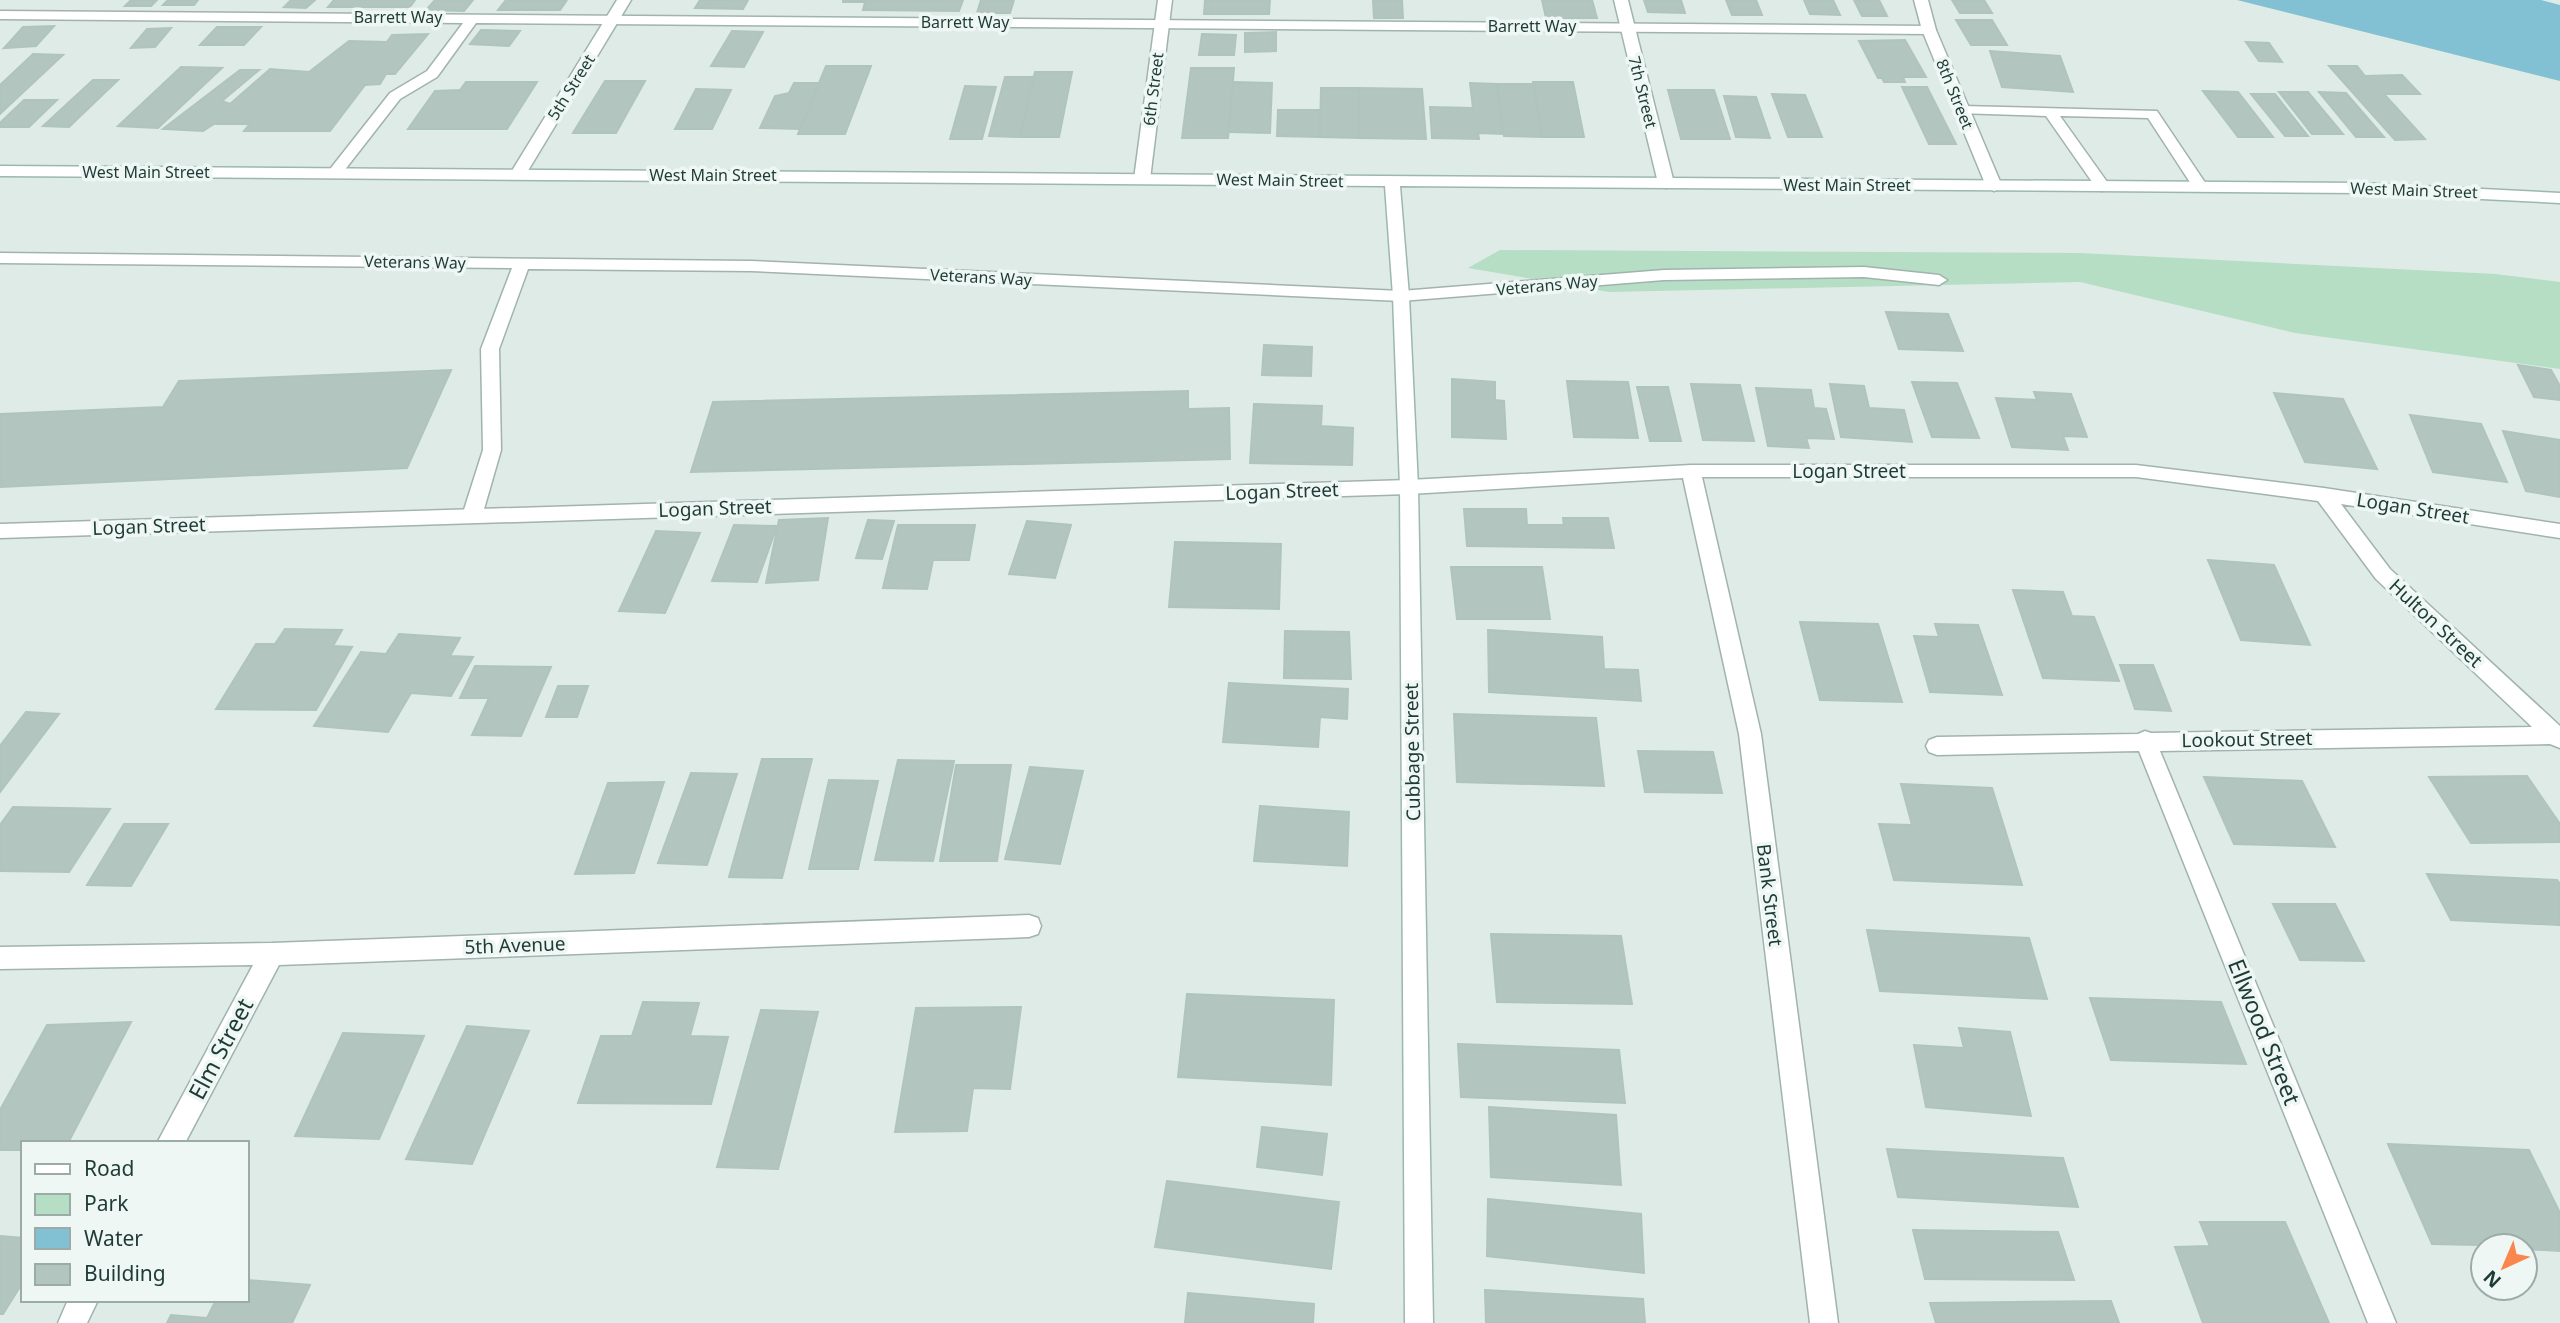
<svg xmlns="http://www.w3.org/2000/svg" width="2560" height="1323" font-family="'Noto Sans',sans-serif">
<rect width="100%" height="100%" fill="#deebe6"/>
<path fill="#b5dec4" d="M1500 250 2080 253 2495 274 2560 282V369L2295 333 2080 282 1609 292 1468 268Z"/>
<path fill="#82c0d4" d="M2237 0H2541L2560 5V81Z"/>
<g fill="#b3c5bf" stroke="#b0c4be" stroke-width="2">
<path d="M131 0H157L151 6H125Z"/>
<path d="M168 0H198L194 5H163Z"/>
<path d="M291 0H315L306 8 284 7Z"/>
<path d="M334 0H415L410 7H328Z"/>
<path d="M435 0H473L464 11 426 10Z"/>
<path d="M506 0H567L560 10H498Z"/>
<path d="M700 0H748L743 9 695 8Z"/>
<path d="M843 0H963L959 11 863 10 865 2H843Z"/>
<path d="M981 0H1014L1010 13H977Z"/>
<path d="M1205 0H1270L1269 14H1204Z"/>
<path d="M1373 0H1402L1403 18H1374Z"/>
<path d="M1542 0H1592L1597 18H1546Z"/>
<path d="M1644 0H1681L1685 13 1648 12Z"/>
<path d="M1726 0H1756L1762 15H1732Z"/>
<path d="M1804 0H1833L1840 15 1810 14Z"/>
<path d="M1854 0H1879L1887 16H1862Z"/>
<path d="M1952 0H1984L1992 13H1960Z"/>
<path d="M1956 20H1992L2007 45H1971Z"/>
<path d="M54 26 36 46 4 48 23 27Z"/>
<path d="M217 27H261L244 45H200Z"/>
<path d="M171 28 155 47 131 48 147 29Z"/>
<path d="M481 30 520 31 509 46 470 44Z"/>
<path d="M732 31 763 32 744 67 711 66Z"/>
<path d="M1276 32V51L1245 52V33Z"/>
<path d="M428 34 395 74H386L380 84 365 85 330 131H244L250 124H214L203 131 163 129 240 70H259L222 101 230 104 270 69 309 72 349 41 387 42 392 35Z"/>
<path d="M1202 34 1236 35 1234 55H1199Z"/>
<path d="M1905 40 1926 77H1903L1905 82H1884L1882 78H1878L1859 41Z"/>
<path d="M2246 42 2269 43 2282 62 2259 61Z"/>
<path d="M1990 51 2060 56 2073 92 2002 87Z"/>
<path d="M33 54 63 55 0 114V85Z"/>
<path d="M826 66H871L845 134H798Z"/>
<path d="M2329 66H2357L2365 76 2402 75 2420 94H2384L2425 139 2395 140Z"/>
<path d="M181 67 222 68 158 128 118 126Z"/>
<path d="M1191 68H1234L1228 138H1182Z"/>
<path d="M1035 72H1072L1059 137H1020Z"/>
<path d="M1005 77H1034L1020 137 989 136Z"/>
<path d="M93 80H118L69 127 43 126Z"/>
<path d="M605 81H645L616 133H573Z"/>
<path d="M466 82H537L507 129H408L435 91 460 90Z"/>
<path d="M1233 82 1272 83 1270 133 1229 132Z"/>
<path d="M1533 82H1573L1584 137H1542Z"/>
<path d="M794 83H819L800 129 760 128 775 96 789 93Z"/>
<path d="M1470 83 1497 84 1504 134 1478 133 1479 139 1432 138 1430 107 1473 108Z"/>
<path d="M1497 84H1533L1542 137 1504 136Z"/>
<path d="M965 86 996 87 982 139H950Z"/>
<path d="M1902 87H1927L1956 144H1929Z"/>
<path d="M1321 88H1359V138L1320 137Z"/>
<path d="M1359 88 1422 89 1426 139 1359 138Z"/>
<path d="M696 89 731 90 712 129H675Z"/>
<path d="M1668 90H1714L1730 139H1681Z"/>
<path d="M2203 91 2238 92 2273 137H2238Z"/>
<path d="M2279 92H2308L2343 134H2312Z"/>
<path d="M2319 92 2346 93 2384 137H2356Z"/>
<path d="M1772 94 1805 95 1822 137H1788Z"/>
<path d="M2251 94H2275L2308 136H2285Z"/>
<path d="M1724 96 1756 97 1770 138 1736 137Z"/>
<path d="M24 100H57L29 127H0V123Z"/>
<path d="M1278 110H1320V137L1277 136Z"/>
<path d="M1886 312 1948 314 1963 351 1899 349Z"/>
<path d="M1264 345 1312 347 1311 376 1262 375Z"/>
<path d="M2518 365 2551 370 2560 386V400L2534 397Z"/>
<path d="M451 370 407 468 0 487V414L163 407 179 381Z"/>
<path d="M1452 379 1495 382V400L1504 401 1506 439 1452 437Z"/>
<path d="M1567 381 1628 382 1638 438 1574 437Z"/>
<path d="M1912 382 1957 383 1979 438 1932 437Z"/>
<path d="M1691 384 1740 385 1754 441 1703 440Z"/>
<path d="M1830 384 1864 386 1869 408 1904 410 1912 442 1841 437Z"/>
<path d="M1637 387H1668L1681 441H1650Z"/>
<path d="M1756 388 1811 390 1814 408 1826 409 1834 439 1806 438 1809 448 1768 446Z"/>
<path d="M1188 391V409L1229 408 1230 459 691 472 713 402Z"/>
<path d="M2034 392 2071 394 2087 437 2063 436 2068 450 2012 447 1996 398 2037 400Z"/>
<path d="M2274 393 2343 399 2377 469 2305 462Z"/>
<path d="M1254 404 1322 406 1321 426 1353 428 1352 465 1250 463Z"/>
<path d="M2410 415 2481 424 2507 482 2433 472Z"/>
<path d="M2503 431 2560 440V497L2526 491Z"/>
<path d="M1464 509H1526L1527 525H1564L1563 518H1608L1614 548 1467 546Z"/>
<path d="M828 518 818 580 766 583 779 520Z"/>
<path d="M868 520 894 521 882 559 856 558Z"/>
<path d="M1027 521 1071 525 1055 578 1009 574Z"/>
<path d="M734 525 777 526 757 582 712 581Z"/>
<path d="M898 525H975L969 560H933L927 589 883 588Z"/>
<path d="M656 531 700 533 665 613 619 611Z"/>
<path d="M1175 542 1281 544 1279 609 1169 607Z"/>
<path d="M2208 560 2274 565 2310 645 2241 640Z"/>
<path d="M1451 567H1542L1550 619H1457Z"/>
<path d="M2013 590 2063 592 2072 616 2094 617 2119 681 2043 678Z"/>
<path d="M1800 622 1878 624 1902 702 1820 700Z"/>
<path d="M1935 624 1978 625 2002 695 1930 692 1914 636 1939 637Z"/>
<path d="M285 629 342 630 333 646 352 647 316 710 216 709 256 644H275Z"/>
<path d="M1488 630 1602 637 1604 669 1638 670 1641 701 1489 692Z"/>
<path d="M1285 631 1349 632 1351 679 1284 678Z"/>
<path d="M399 634 460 638 450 656 473 657 451 696 411 693 388 732 314 726 361 652 386 654Z"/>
<path d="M2120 665H2153L2171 711 2135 709Z"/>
<path d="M475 666 551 667 521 736 472 735 489 698H460Z"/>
<path d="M1229 683 1348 689 1347 719 1320 717 1318 747 1223 742Z"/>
<path d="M558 686H588L577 717H546Z"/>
<path d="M26 712 59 714 0 792V746Z"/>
<path d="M1454 714 1596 718 1604 786 1457 782Z"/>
<path d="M1638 751 1713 752 1722 793 1645 792Z"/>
<path d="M762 759H812L782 878 729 877Z"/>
<path d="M898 760 954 761 933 861 875 860Z"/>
<path d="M956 765H1011L997 861H940Z"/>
<path d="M1030 767 1083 771 1060 864 1005 859Z"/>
<path d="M691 773 737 774 707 865 658 863Z"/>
<path d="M2527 776 2560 824V842L2471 843 2429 777Z"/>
<path d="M2204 777 2302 781 2335 847 2234 844Z"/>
<path d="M829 780 878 781 858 869H809Z"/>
<path d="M664 782 634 873 575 874 608 783Z"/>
<path d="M1901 784 1992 788 2022 885 1894 880 1879 824 1912 825Z"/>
<path d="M1260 806 1349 812 1347 866 1254 861Z"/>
<path d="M13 807 110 809 69 872 0 871V825Z"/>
<path d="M124 824H168L131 886 87 885Z"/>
<path d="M2427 874 2557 880 2560 884V925L2451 920Z"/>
<path d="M2273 904H2335L2364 961 2300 960Z"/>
<path d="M1867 930 2029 938 2047 999 1880 991Z"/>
<path d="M1491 934 1621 936 1632 1004 1497 1002Z"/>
<path d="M1187 994 1334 1000 1331 1085 1178 1077Z"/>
<path d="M2090 998 2221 1002 2246 1064 2111 1060Z"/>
<path d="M643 1002 699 1003 690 1036 728 1037 711 1104 578 1103 601 1036H632Z"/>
<path d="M1021 1007 1010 1089 973 1088 967 1131 895 1132 916 1008Z"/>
<path d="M761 1010 818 1012 778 1169 717 1167Z"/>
<path d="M131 1022 68 1143H23V1150H0V1110L47 1025Z"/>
<path d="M467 1026 529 1031 472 1164 406 1159Z"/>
<path d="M1959 1028 2010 1032 2031 1116 1926 1107 1914 1045 1964 1048Z"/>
<path d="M343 1033 424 1036 379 1139 295 1136Z"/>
<path d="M1458 1044 1619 1050 1625 1103 1461 1097Z"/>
<path d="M1489 1107 1616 1115 1621 1185 1491 1177Z"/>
<path d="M1262 1127 1327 1134 1322 1175 1257 1167Z"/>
<path d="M2388 1144 2529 1150 2560 1213V1251L2525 1249V1246L2432 1244Z"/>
<path d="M1887 1149 2063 1158 2078 1207 1898 1197Z"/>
<path d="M1167 1181 1339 1202 1331 1269 1155 1247Z"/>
<path d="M1488 1199 1641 1214 1644 1273 1487 1256Z"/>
<path d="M2200 1222H2285L2329 1323H2203L2175 1247 2210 1246Z"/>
<path d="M1913 1230 2058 1232 2074 1280 1925 1279Z"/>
<path d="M0 1236 23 1238V1282L3 1314H0Z"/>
<path d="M247 1280 310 1285 292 1323H167L171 1315 207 1318 216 1300H247Z"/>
<path d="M1485 1290 1643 1299 1645 1323H1486Z"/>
<path d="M1188 1293 1314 1304 1313 1323H1185Z"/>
<path d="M2111 1301 2119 1323H1936L1930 1303Z"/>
</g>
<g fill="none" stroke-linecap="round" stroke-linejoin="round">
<g stroke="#a1b3ae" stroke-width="3">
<g id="lane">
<path d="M0 11 1929 26 1936 30 1929 34 476 23 437 77 400 99 340 176 335 178 327 173 390 93 427 71 463 23 0 19Z"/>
<path d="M1962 106 2157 111 2208 187 2205 190H2195L2148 118 2060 116 2110 186 2102 191 2097 189 2046 116 1957 113 1955 110Z"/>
<path d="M0 253 751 261 1401 291 1664 270 1864 267 1939 275 1947 280 1939 285 1864 277 1664 280 1401 301 751 271 528 269 499 349 501 450 482 516 479 521H465L462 516 483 450 481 349 512 268 0 263Z"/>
</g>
</g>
<g stroke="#a1b3ae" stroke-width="3">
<g id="street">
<path d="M617 0H631L526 174 523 177H513L510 174Z"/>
<path d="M1158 0H1172L1150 179 1142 184 1134 179Z"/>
<path d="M1614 0H1628L1674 183 1671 186 1666 188 1658 183Z"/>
<path d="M1914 0H1928L1936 30 2002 186 1999 189 1994 191 1986 186 1922 30Z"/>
<path d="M1691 465H2136L2324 488 2560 524V538L2341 504 2390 569 2560 726V748L2550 744 2160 751 2396 1323H2368L2139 751 1937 755 1929 752 1926 746 1929 740 1937 737 2138 734 2145 731 2151 733 2532 727 2376 579 2318 501 2136 477H1702L1761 734 1838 1323H1810L1739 734 1683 478 1409 494 0 538V524L1409 480Z"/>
<path d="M1029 915 1038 918 1041 926 1038 934 1029 937 279 965 185 1143H157L253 965 0 969V947L272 943Z"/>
<path d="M68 1300H98L87 1323H58Z"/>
</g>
</g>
<g stroke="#9db7b0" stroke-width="3">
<path id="secondary" d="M0 166 2362 183 2560 193V203L2362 193 1400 186 1409 296 1418 487 1433 1323H1405L1400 487 1393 296 1385 186 0 176Z"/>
</g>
<use href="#lane" fill="#fff" fill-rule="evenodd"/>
<use href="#street" fill="#fff" fill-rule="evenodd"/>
<use href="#secondary" fill="#fff" fill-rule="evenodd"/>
</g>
<g text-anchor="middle" stroke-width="7" stroke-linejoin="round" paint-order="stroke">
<g font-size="16" fill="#1f3b36" stroke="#eef7f4">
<text x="398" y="23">Barrett Way</text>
<text x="965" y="28">Barrett Way</text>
<text x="1532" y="32">Barrett Way</text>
<text transform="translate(571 87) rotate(-58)" y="6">5th Street</text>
<text transform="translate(1153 89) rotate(-83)" y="6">6th Street</text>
<text transform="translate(1643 92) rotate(76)" y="6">7th Street</text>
<text transform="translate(1955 94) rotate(68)" y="6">8th Street</text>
<text x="146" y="178">West Main Street</text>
<text x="713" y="181">West Main Street</text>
<text transform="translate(1280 180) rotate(1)" y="6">West Main Street</text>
<text x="1847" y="191">West Main Street</text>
<text transform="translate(2414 190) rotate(2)" y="6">West Main Street</text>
<text transform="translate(415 262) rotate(1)" y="6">Veterans Way</text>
<text transform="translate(981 277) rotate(3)" y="6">Veterans Way</text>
<text transform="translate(1547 285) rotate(-5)" y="6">Veterans Way</text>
</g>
<g font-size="19" fill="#1f3b36" stroke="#eef7f4">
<text x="1849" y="478">Logan Street</text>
<text transform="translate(1282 491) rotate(-2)" y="7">Logan Street</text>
<text transform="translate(715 508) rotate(-2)" y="7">Logan Street</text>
<text transform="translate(2413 508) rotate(9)" y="7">Logan Street</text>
<text transform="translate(149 526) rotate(-2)" y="7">Logan Street</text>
<text transform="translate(2436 623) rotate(43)" y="7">Hulton Street</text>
<text transform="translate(2247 739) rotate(-1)" y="7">Lookout Street</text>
<text transform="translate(1412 752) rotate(-91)" y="7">Cubbage Street</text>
<text transform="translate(1770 895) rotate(83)" y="7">Bank Street</text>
<text transform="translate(515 945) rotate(-2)" y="7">5th Avenue</text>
</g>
<g font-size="23" fill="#1f3b36" stroke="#eef7f4">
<text transform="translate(2264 1032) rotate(68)" y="8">Ellwood Street</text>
<text transform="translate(221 1049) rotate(-62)" y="8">Elm Street</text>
</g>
</g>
<rect x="21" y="1141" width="228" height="161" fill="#eef7f4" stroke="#9baca8" stroke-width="2"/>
<rect x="35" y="1164" width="35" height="10" fill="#ffffff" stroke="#9baca8" stroke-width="2"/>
<text x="84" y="1176" font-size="21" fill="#1f3b36">Road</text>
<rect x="35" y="1194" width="35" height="21" fill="#b5dec4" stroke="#9baca8" stroke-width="2"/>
<text x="84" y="1211" font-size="21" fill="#1f3b36">Park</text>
<rect x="35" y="1228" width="35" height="21" fill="#82c0d4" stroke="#9baca8" stroke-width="2"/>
<text x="84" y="1246" font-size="21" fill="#1f3b36">Water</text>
<rect x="35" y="1264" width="35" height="21" fill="#b3c5bf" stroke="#9baca8" stroke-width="2"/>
<text x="84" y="1281" font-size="21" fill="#1f3b36">Building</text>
<g transform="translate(2504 1267) rotate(224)"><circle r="33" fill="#eef7f4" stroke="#9baca8" stroke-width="2"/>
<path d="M0-5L12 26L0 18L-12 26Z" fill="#fa864d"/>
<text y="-10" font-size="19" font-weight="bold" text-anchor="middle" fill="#1f3b36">N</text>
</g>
</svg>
